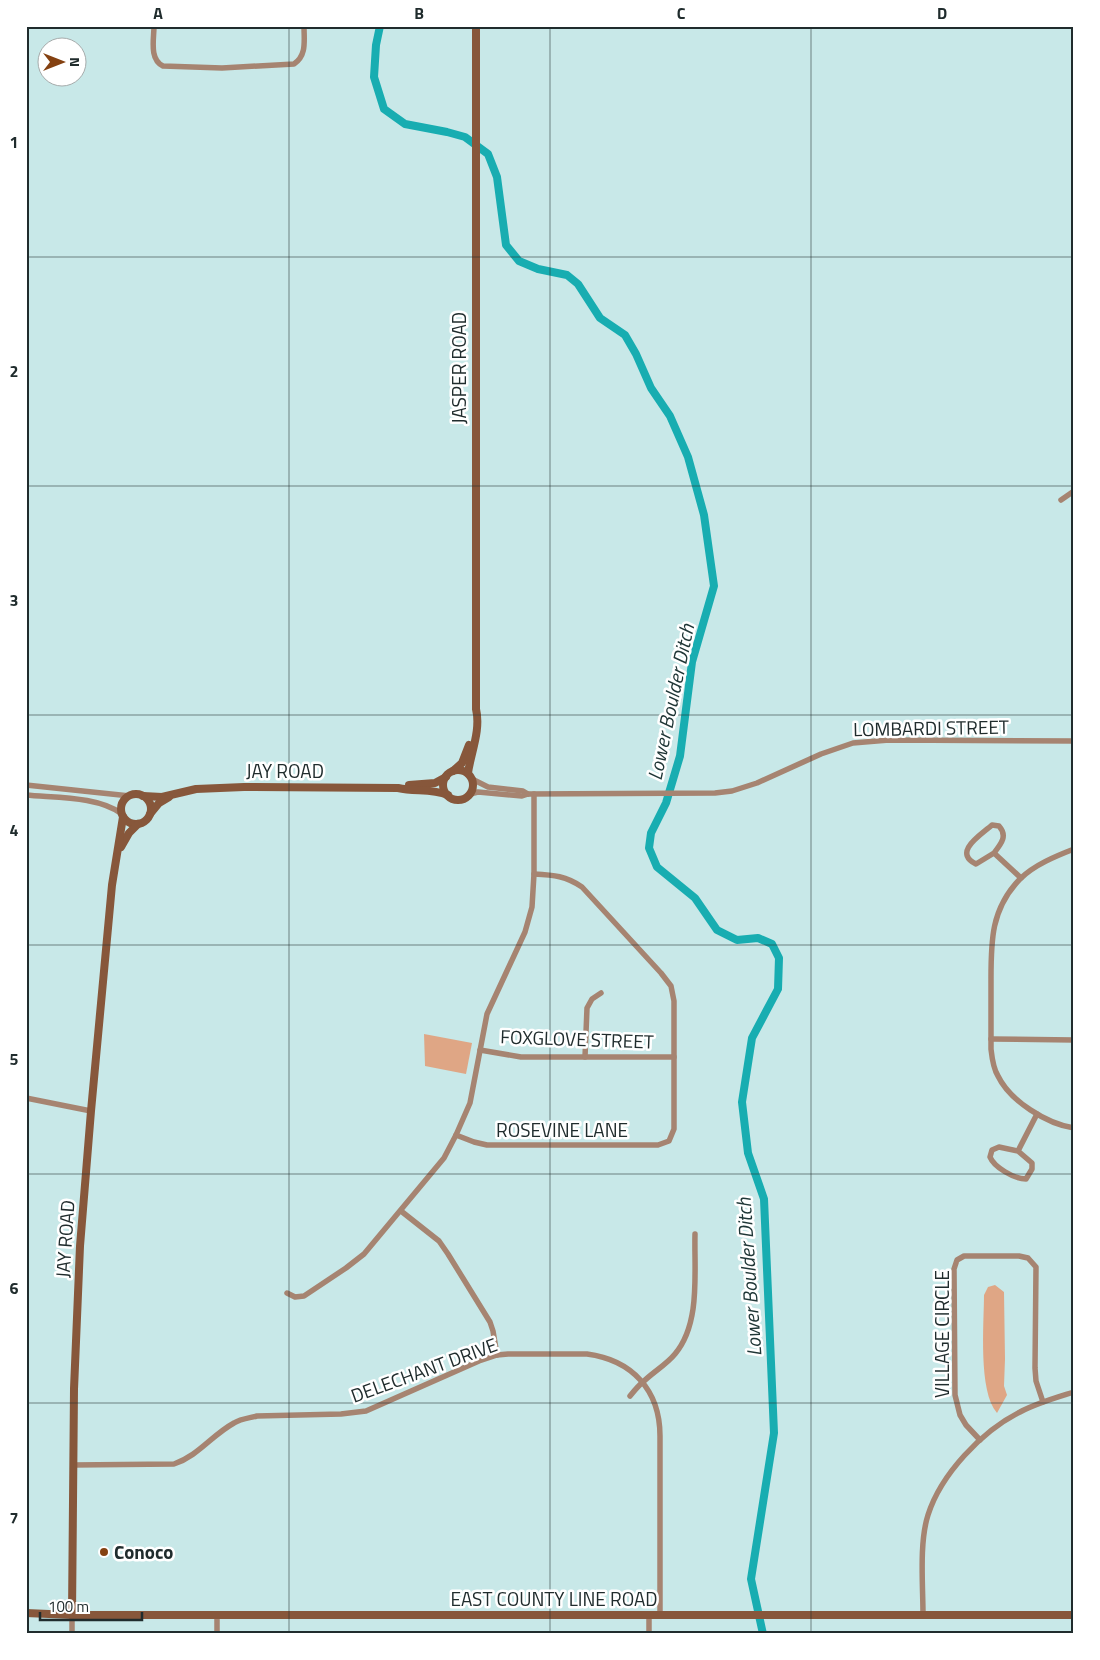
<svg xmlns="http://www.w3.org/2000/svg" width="1100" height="1660" font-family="'Titillium Web',sans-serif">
<rect width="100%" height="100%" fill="#c8e8e8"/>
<g fill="#dfa685">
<path d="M424 1034 472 1043 466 1074 425 1066Z"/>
<path d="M995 1285 1004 1292 1005 1359 1004 1386 1007 1395 997 1413C978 1391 984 1324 984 1295L988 1287Z"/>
</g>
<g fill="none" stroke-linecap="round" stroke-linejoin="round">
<path stroke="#18adb1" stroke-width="8" d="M380 26 376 45 374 77 384 109 405 124 447 132 465 137 488 154 497 177 506 245 519 261 538 269 567 275 578 284 600 318 625 335 636 354 651 388 670 416 688 457 704 515 714 586 692 662 680 756 666 803 651 833 649 848 657 867 695 898 717 930 737 940 758 938 772 944 779 958 778 989 752 1038 742 1102 748 1153 764 1199 774 1433 751 1579 763 1634"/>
<g stroke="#a68471" stroke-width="5.5">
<path d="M154 26C154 39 149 59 163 66L222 68 294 64C307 55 304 41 304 26"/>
<path d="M1061 500 1074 491"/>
<path d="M472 779 488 787 523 791 528 794"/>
<path d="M26 785 130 796"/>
<path d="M470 794 478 792 522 796 528 794 715 793 732 791 757 783 821 754 853 743 889 740 1074 741"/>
<path d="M26 795C55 798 98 796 122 814"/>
<path d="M1074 849C1056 856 1034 865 1020 879 990 910 991 943 991 983 991 1005 991 1027 991 1049 992 1058 993 1068 998 1076 1010 1101 1047 1124 1074 1128"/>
<path d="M994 853 976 864C952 852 981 835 992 825L999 826C1008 836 1001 844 994 853L1021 878"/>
<path d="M991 1039 1074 1040"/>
<path d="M480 1050 521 1057H674"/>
<path d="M585 1057 587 1008 592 999 601 993"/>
<path d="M26 1098 91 1111"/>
<path d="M456 1135 474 1142 487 1145H658L669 1141 674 1129V1001L671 986 661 973 582 887C566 876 554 875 534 874"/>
<path d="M1018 1151 1032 1163V1169L1026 1179C1014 1179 994 1167 990 1157L992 1150 999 1147 1018 1151 1037 1114"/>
<path d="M401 1211 439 1241 448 1254 490 1322 493 1331 497 1355"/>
<path d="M287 1293 295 1297 304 1296 346 1268 364 1254 444 1158 456 1135 470 1103 487 1014 525 932 532 907 534 874V794"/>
<path d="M630 1396C634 1391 638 1386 643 1382 653 1372 666 1365 675 1354 701 1323 694 1272 695 1234"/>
<path d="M980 1440 966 1425 960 1415 955 1395 954 1269 957 1260 964 1256H1019L1028 1258 1036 1267 1035 1368 1036 1381 1043 1402"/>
<path d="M73 1465 174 1464C198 1456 212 1435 234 1423 240 1419 249 1418 257 1416L341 1414 366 1411 479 1361 497 1355 508 1354H587C632 1360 660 1390 660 1436V1616"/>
<path d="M72 1615V1634"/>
<path d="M217 1615V1634"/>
<path d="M923 1615C923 1585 919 1543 928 1515 941 1474 982 1431 1020 1412 1037 1403 1055 1398 1074 1392"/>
<path d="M649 1634V1616"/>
</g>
<g stroke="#87573b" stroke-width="8">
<circle cx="458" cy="785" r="15"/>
<path d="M453 771 462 763 469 745"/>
<path d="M468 773C471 752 481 730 476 709V26"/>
<path d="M409 785 435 783 446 777"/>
<circle cx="136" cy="809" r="15"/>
<path d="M143 796 162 797 196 789 244 787 398 788C415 792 431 788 448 795"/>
<path d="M150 814 159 803 169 797"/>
<path d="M121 847 129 833 138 824"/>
<path d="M26 1613 72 1615H1074"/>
<path d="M72 1615 74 1389 80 1246 91 1111 112 885 123 817"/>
</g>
</g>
<path fill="none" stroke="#202c2d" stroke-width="1" stroke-opacity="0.55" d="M289 26V1634M550 26V1634M811 26V1634M26 257H1074M26 486H1074M26 715H1074M26 945H1074M26 1174H1074M26 1403H1074"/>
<circle fill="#844111" stroke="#fff" stroke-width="2" cx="104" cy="1552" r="5"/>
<g text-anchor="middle" stroke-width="5" stroke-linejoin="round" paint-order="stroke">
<g font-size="19" fill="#202c2d" stroke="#fff">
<text transform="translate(459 368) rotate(-90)" y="7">JASPER ROAD</text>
<text transform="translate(931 728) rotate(-1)" y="7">LOMBARDI STREET</text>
<text x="285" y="778">JAY ROAD</text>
<text transform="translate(577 1039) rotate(2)" y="7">FOXGLOVE STREET</text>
<text x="562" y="1137">ROSEVINE LANE</text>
<text transform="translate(65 1239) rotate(-86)" y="7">JAY ROAD</text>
<text transform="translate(942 1334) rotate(-90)" y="7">VILLAGE CIRCLE</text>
<text transform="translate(424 1370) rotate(-20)" y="7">DELECHANT DRIVE</text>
<text x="554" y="1606">EAST COUNTY LINE ROAD</text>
</g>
<g font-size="19" font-weight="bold" fill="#202c2d" stroke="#fff" text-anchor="start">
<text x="114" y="1559">Conoco</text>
</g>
<g font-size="20" font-style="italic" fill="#203737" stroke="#fff">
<text transform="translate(671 702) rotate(-78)" y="7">Lower Boulder Ditch</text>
<text transform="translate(749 1277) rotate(-94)" y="7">Lower Boulder Ditch</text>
</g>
</g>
<rect width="1100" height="1660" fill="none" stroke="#ffffff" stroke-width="55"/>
<g transform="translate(62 62) rotate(90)"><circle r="24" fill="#ffffff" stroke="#a6abab"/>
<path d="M0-4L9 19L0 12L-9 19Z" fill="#844111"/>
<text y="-8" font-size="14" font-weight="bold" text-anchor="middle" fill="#202c2d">N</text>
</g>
<path d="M40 1612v8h102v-8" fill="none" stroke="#202c2d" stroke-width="2.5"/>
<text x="48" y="1612" font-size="15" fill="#202c2d" stroke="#ffffff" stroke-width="4" paint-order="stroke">100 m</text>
<rect x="28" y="28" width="1044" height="1604" fill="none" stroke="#202c2d" stroke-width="2"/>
<g font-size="16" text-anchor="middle" font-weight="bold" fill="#202c2d">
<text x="158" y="19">A</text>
<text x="419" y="19">B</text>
<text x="681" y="19">C</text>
<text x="942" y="19">D</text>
<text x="14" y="148">1</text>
<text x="14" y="377">2</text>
<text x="14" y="606">3</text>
<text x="14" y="836">4</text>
<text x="14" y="1065">5</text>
<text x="14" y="1294">6</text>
<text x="14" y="1524">7</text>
</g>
</svg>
